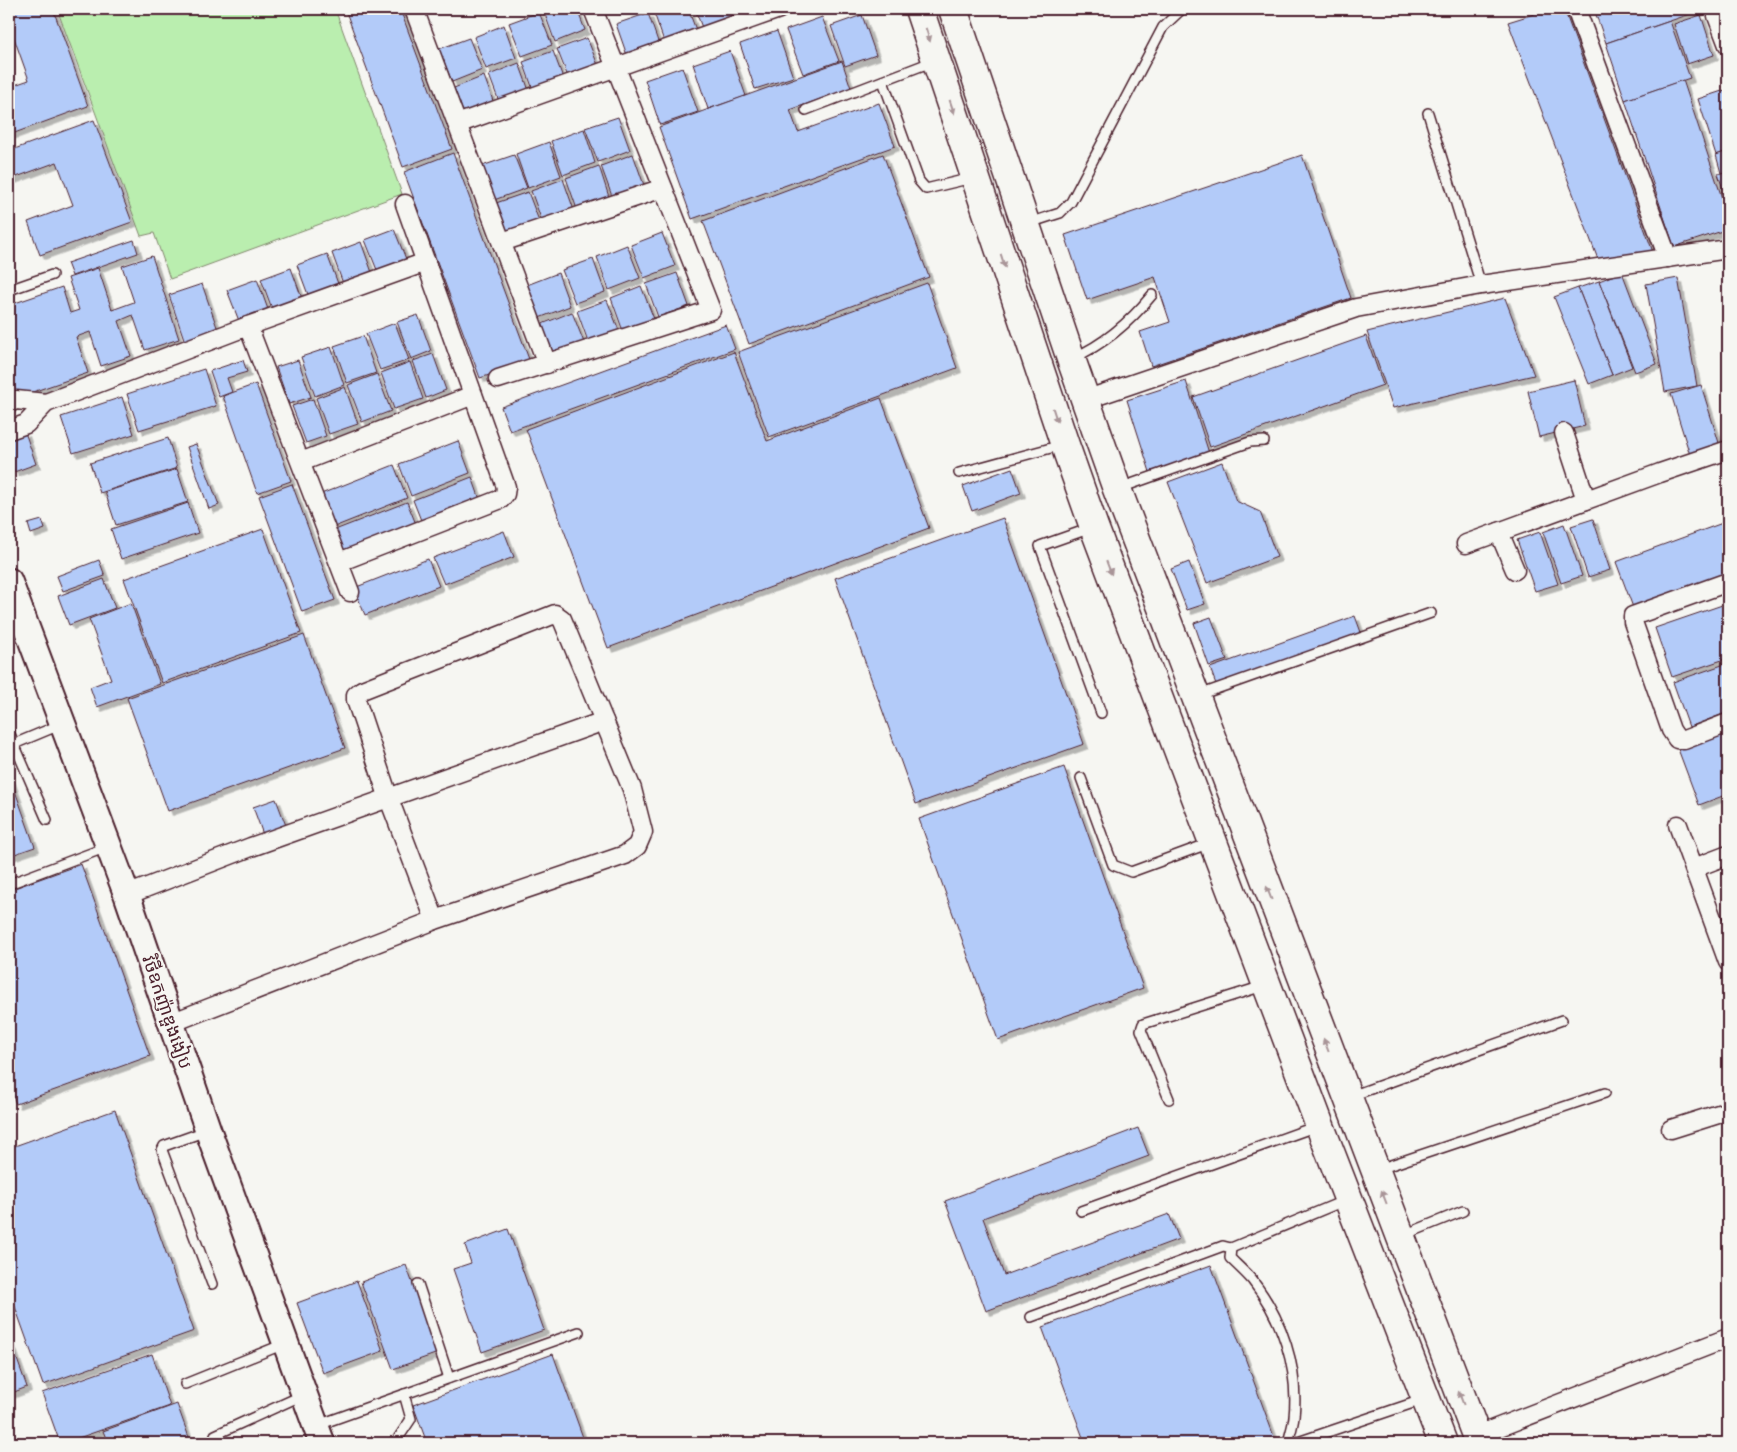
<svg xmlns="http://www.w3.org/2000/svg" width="1737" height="1452" font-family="'Playpen Sans','Noto Sans Khmer',sans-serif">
<defs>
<filter id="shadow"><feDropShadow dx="4.5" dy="4.5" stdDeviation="0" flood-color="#0004"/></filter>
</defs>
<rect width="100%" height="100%" fill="#f6f6f2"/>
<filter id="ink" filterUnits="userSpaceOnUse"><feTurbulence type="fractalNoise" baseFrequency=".02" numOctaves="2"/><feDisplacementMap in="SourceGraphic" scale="10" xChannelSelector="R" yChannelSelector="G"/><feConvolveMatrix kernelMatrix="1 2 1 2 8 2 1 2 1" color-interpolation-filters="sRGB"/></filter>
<g filter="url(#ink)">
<path fill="#baeeaf" stroke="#82866d" d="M57 9H335L402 194 170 279 154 233 141 236Z"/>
<g fill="#b3cbf9" stroke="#4a1f2b" filter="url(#shadow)">
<path d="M9 9H53L88 106 9 135V87L29 80 9 24Z"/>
<path d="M345 9H400L452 149 403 167Z"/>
<path d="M543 9H577L585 30 555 42Z"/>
<path d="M657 9H688L698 35 666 47 653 10Z"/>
<path d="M695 9H731L735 22 704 33Z"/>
<path d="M1550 9H1564L1653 252 1599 262 1508 22Z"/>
<path d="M1594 9H1699V11L1606 43Z"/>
<path d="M539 12 552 45 522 56 509 23Z"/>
<path d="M648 13 661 50 629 61 616 24Z"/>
<path d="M862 15 876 55 845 66 831 26Z"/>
<path d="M1701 15 1714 55 1687 64 1674 24Z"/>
<path d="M822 17 839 61 803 74 786 30Z"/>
<path d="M1670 21 1690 78 1625 100 1606 43Z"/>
<path d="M504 25 516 58 486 69 474 37Z"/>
<path d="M777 31 793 77 755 89 740 44Z"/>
<path d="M469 38 482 70 452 82 439 49Z"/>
<path d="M587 38 600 70 570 82 557 49Z"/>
<path d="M553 51 565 83 535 95 523 62Z"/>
<path d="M730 51 746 96 708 109 693 64Z"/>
<path d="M842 61 851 88 790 110 798 132 879 103 895 146 692 219 659 127Z"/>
<path d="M519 63 531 96 501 107 489 75Z"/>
<path d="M682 67 698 112 660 125 645 80Z"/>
<path d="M484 76 496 109 466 120 454 88Z"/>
<path d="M1683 80 1728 216V229L1674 247 1625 100Z"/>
<path d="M1728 89V151L1716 155 1698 99Z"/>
<path d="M618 117 630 150 598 162 585 128Z"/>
<path d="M94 120 132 222 40 255 28 222 73 205 57 162 11 179 9 173V151Z"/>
<path d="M584 129 595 163 563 175 551 141Z"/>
<path d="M549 142 561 176 528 188 516 154Z"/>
<path d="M1728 151V171L1721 173 1716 155Z"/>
<path d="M453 153 530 362 480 378 404 172Z"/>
<path d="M633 154 645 188 613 199 601 166Z"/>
<path d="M883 154 929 277 749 344 703 221Z"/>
<path d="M514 155 527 188 494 200 482 166Z"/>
<path d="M1302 155 1351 298 1151 366 1140 332 1170 322 1155 277 1087 300 1065 235Z"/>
<path d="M599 166 610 200 578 212 566 178Z"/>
<path d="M1728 171V204L1718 174Z"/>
<path d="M563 179 575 213 543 224 531 191Z"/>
<path d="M528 192 541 226 508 237 496 203Z"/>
<path d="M394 229 408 264 379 275 365 240Z"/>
<path d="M662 233 675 266 644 278 631 245Z"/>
<path d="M134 240 138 253 72 276 67 263Z"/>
<path d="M361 242 374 278 345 289 332 253Z"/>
<path d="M627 245 640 278 609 290 597 257Z"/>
<path d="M327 254 340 289 310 300 297 265Z"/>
<path d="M152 256 179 339 145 350 133 315 119 321 131 356 101 366 90 332 76 337 88 373 9 400V305L62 287 70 313 79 310 68 278 98 268 112 310 134 302 122 266Z"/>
<path d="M593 259 605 292 575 303 562 270Z"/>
<path d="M291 268 304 304 274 314 261 279Z"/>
<path d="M1622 272 1657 364 1635 372 1599 281Z"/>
<path d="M558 273 570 306 539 318 527 285Z"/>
<path d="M677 273 689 306 658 317 646 284Z"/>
<path d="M1678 278 1697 386 1665 392 1646 284Z"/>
<path d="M257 279 270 315 241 326 227 290Z"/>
<path d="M1599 281 1632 367 1612 375 1578 288Z"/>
<path d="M927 283 957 368 769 437 738 352Z"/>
<path d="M202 284 219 333 186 345 169 295Z"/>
<path d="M641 286 654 319 623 331 611 298Z"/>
<path d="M1578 288 1612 375 1589 384 1554 297Z"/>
<path d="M1505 298 1534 375 1393 408 1367 332Z"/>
<path d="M607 300 620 333 589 344 577 311Z"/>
<path d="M572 312 585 345 554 357 542 324Z"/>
<path d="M418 315 431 351 411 359 397 322Z"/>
<path d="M395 323 409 360 380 370 366 334Z"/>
<path d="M726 325 735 349 510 431 501 407Z"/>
<path d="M363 336 376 373 347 383 334 346Z"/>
<path d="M1366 336 1383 385 1210 447 1193 397Z"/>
<path d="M331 347 344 385 315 396 301 357Z"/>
<path d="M734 352 767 441 881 398 929 528 608 648 526 429Z"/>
<path d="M433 354 446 390 426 398 413 361Z"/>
<path d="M243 360 247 372 227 378 232 392 219 397 210 371Z"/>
<path d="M298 360 311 397 289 404 276 367Z"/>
<path d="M410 362 423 399 394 409 381 373Z"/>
<path d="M204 369 216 406 139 430 127 394Z"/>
<path d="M377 374 391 411 362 422 348 385Z"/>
<path d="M1574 380 1585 426 1539 437 1528 391Z"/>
<path d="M1186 381 1209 453 1150 472 1127 400Z"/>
<path d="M256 384 291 481 257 493 223 396Z"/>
<path d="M1701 385 1720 446 1690 455 1671 394Z"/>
<path d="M345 387 358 424 329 434 316 398Z"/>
<path d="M122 397 134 434 73 453 61 417Z"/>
<path d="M313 399 326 436 306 443 292 406Z"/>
<path d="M25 432 36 464 14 472 9 457V437Z"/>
<path d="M168 438 177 468 100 493 90 463Z"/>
<path d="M458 441 470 473 411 496 399 464Z"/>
<path d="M196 444 219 505 209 509 187 447Z"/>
<path d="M1222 462 1236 501 1260 512 1277 557 1207 583 1168 482Z"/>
<path d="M394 465 407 498 334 527 321 494Z"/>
<path d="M1012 468 1021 493 972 511 963 486Z"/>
<path d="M177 469 188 502 116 525 105 492Z"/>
<path d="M472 477 482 505 424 528 413 500Z"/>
<path d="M292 484 335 600 302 612 259 496Z"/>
<path d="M407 502 418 529 345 557 335 530Z"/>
<path d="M188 503 198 533 121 559 111 529Z"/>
<path d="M1003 518 1084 744 916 804 835 578Z"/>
<path d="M1593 519 1610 570 1588 577 1571 526Z"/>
<path d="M42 520 45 529 31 534 28 524Z"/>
<path d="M1728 521V576L1634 610 1616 562Z"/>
<path d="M1564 524 1582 576 1561 583 1543 532Z"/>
<path d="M263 529 301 633 162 683 124 579Z"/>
<path d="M504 531 514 557 444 584 433 558Z"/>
<path d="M1540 532 1558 584 1535 591 1517 540Z"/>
<path d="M428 559 439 586 365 615 354 588Z"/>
<path d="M99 560 105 576 63 591 57 576Z"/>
<path d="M1189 562 1205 604 1187 610 1171 569Z"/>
<path d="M104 579 115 608 69 625 58 596Z"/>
<path d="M131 603 160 684 97 707 90 687 111 679 89 619Z"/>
<path d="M1728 603V658L1672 677 1655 628Z"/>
<path d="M1355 616 1362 635 1217 687 1210 668Z"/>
<path d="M1211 617 1227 660 1209 666 1194 623Z"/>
<path d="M304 635 345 748 168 811 127 698Z"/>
<path d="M1728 663V712L1689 727 1673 682Z"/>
<path d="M1728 731V794L1699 805 1678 749Z"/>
<path d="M1064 767 1143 988 998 1040 919 819Z"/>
<path d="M9 774 35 847 9 856Z"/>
<path d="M276 799 288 831 265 840 253 807Z"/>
<path d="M81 864 150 1056 16 1104 9 1085V890Z"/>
<path d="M115 1110 194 1331 43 1385 9 1290V1148Z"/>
<path d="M1138 1128 1149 1156 983 1218 1004 1275 1169 1214 1179 1239 986 1311 945 1201Z"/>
<path d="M508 1229 544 1330 482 1352 453 1269 471 1263 465 1245Z"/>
<path d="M406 1265 438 1353 393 1369 361 1282Z"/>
<path d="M1211 1265 1276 1442 1085 1443 1042 1327Z"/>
<path d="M357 1281 383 1351 323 1373 297 1303Z"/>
<path d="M9 1337 27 1387 9 1394Z"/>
<path d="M152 1354 170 1406 64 1443H60L42 1393Z"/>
<path d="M553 1354 585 1443H427L413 1405Z"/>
<path d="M177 1404 191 1443H108L103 1431Z"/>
</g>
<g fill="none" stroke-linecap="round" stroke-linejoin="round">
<g stroke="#4a1f2b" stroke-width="12">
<g id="lane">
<path d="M883 81 919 181 926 189 972 178"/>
<path d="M806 110 934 61"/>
<path d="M1428 113 1481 285"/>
<path d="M1029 223 1060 213 1071 202 1163 27 1182 9"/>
<path d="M9 290 52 275"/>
<path d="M1073 358C1105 344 1130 322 1152 295"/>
<path d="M959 473 1062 445"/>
<path d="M1120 488 1250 442 1264 441"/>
<path d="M1091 528 1040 546 1101 713"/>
<path d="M1199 695 1431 613"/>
<path d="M9 732 47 820"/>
<path d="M14 744 62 724"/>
<path d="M1081 778 1113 865 1131 872 1210 843"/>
<path d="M9 884 107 847"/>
<path d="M1351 1096 1562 1020"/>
<path d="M1169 1099 1141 1030 1143 1024 1263 986"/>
<path d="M206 1131 164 1146 162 1150 212 1284"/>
<path d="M1379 1169 1605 1093"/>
<path d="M1081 1211 1317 1126"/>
<path d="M1404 1235 1463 1211"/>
<path d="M1231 1248 1346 1200"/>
<path d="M418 1284 449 1378"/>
<path d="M1031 1317 1223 1246 1231 1248 1230 1258C1237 1265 1245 1272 1252 1280 1282 1318 1299 1368 1294 1417 1293 1426 1290 1434 1288 1443"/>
<path d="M185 1384 284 1344"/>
<path d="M318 1425 579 1332"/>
<path d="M215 1435 303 1395"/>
<path d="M395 1443 411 1419 404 1394"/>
<path d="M1295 1443 1422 1400"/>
</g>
</g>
<g stroke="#4a1f2b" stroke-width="21">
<g id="street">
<path d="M414 9 547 364"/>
<path d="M1576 9 1668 258"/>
<path d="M1717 16 1728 45"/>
<path d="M457 124 779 9"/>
<path d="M502 242 663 188"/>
<path d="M248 326 350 592"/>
<path d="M498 379 711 310 593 9"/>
<path d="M1085 400 1356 308 1481 285 1728 249"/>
<path d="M9 403 16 400 46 403"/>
<path d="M9 430 26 424 46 403 248 326 426 262"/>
<path d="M1564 433 1586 500"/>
<path d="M301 462 473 395"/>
<path d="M1499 532 1515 570"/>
<path d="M1466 544 1660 473 1728 450"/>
<path d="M339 562 501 499 505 494 506 487 405 204"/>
<path d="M1728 582 1633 616V622L1671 730 1677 739 1684 740 1728 723"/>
<path d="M1678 825 1728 962"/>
<path d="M1694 868 1728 855"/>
<path d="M127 895 251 847 604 721"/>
<path d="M171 1023 435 920 625 855 637 846 643 832 632 789 562 619 555 614 362 690 356 695V700L389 799 435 920"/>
<path d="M1671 1129 1728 1111"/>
<path d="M1476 1436 1728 1338"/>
</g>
</g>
<g stroke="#4a1f2b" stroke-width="29">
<path id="secondary" d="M9 581 127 895 208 1130 322 1443"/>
</g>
<g stroke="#4a1f2b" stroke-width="31">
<g id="primary">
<path d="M919 9 1065 445 1094 527 1320 1126 1443 1443"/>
<path d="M953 9 1071 359 1117 489 1479 1443"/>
</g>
</g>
<use href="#lane" stroke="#f6f6f2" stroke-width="9"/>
<use href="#street" stroke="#f6f6f2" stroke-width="18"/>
<use href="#secondary" stroke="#f6f6f2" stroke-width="25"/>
<use href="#primary" stroke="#f6f6f2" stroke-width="28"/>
</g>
<defs><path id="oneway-solid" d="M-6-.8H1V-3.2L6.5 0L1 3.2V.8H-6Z" transform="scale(1.25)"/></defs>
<g fill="#a99598">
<use href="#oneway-solid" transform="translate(928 35) rotate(72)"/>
<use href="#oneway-solid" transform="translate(952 107) rotate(71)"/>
<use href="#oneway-solid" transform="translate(1003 261) rotate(72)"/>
<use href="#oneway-solid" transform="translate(1055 415) rotate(72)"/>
<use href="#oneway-solid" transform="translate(1109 568) rotate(69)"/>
<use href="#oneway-solid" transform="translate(1269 893) rotate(-111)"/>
<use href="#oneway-solid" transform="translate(1326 1045) rotate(-111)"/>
<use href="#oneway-solid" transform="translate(1384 1197) rotate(-111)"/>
<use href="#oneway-solid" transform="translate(1461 1398) rotate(-111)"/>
</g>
</g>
<g text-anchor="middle" stroke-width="4.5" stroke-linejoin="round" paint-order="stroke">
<g font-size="18" fill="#4a1f2b" stroke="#f6f6f2">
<text transform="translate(167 1012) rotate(71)" y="6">វិថីឧកញ៉ាឌួងងៀប</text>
</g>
</g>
<rect width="1737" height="1452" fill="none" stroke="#f6f6f2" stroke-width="30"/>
<rect x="15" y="15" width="1707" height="1422" fill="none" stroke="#4a1f2b" stroke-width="2" filter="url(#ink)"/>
</svg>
